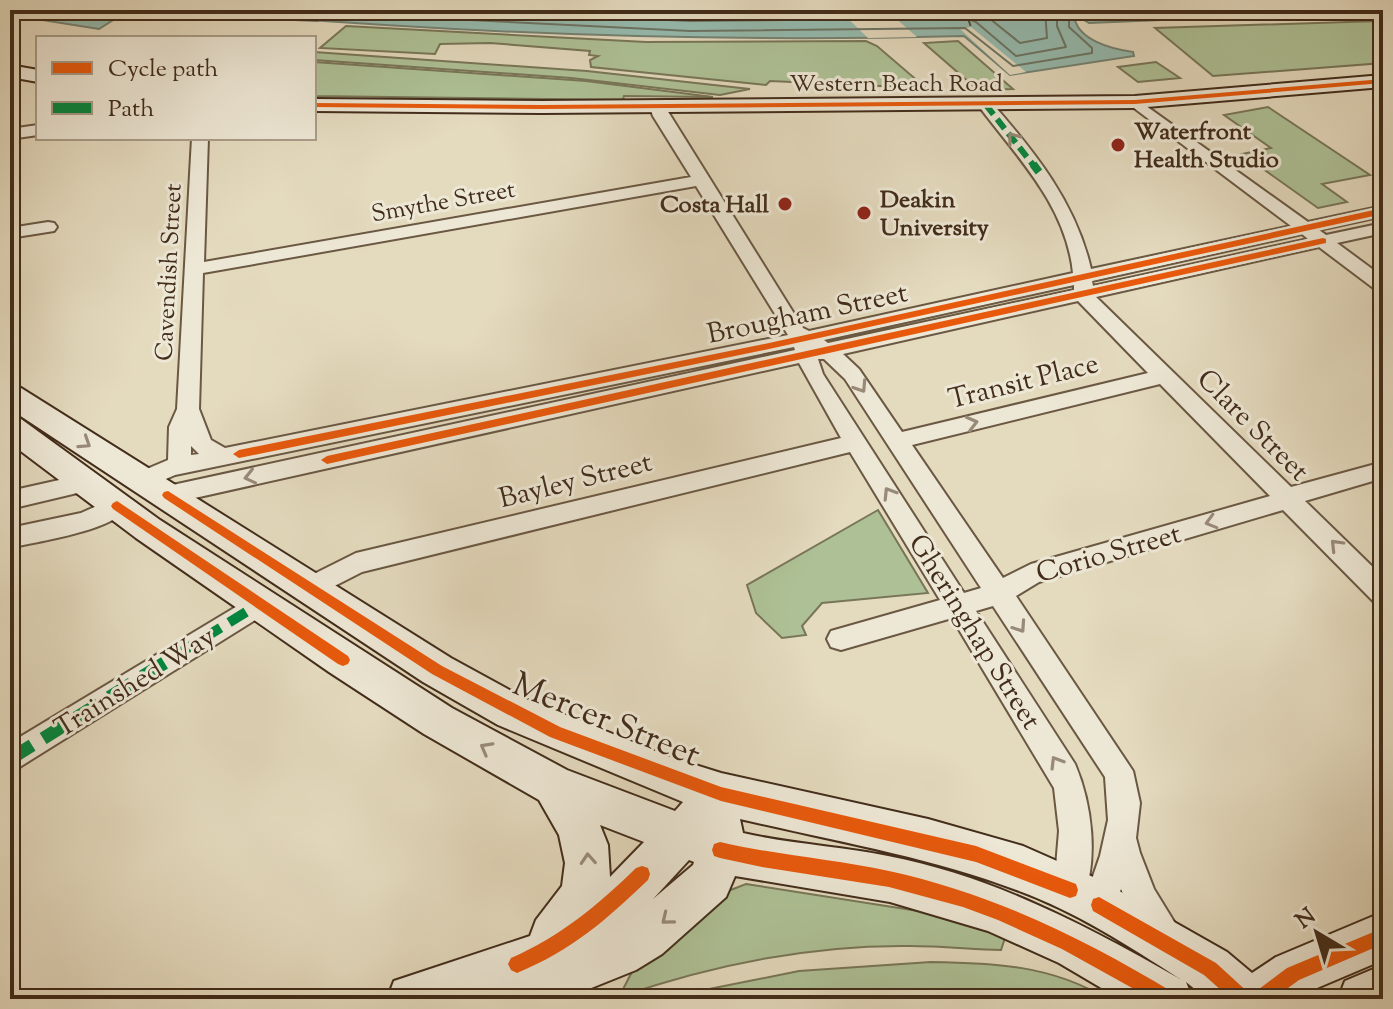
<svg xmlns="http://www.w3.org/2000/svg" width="1393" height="1009" font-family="'Sorts Mill Goudy',serif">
<rect width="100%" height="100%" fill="#e4dabe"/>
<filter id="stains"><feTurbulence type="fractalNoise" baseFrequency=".0025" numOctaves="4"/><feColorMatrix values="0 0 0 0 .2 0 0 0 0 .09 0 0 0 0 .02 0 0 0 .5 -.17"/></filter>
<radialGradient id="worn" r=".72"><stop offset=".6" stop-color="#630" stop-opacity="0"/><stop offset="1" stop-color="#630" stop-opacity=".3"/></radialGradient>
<g fill="#aec196" stroke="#787658" stroke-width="2">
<path d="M1379 21 1383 23V63L1213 76 1155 28Z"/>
<path d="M346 26 646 42 866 41 877 46 926 88 770 81 766 85 591 67 590 60 598 56 589 55 590 51 490 43 440 44 435 54 320 48Z"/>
<path d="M958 41 1013 89 978 90 924 43Z"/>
<path d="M314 52 587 71 750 89 720 95 571 78 314 60Z"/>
<path d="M314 62 586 81 713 97 624 96 623 100 314 96Z"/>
<path d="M1156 62 1180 78 1138 82 1118 67Z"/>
<path d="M1268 107 1370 175 1322 184 1347 202 1318 208 1242 154 1271 148 1224 115Z"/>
<path d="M878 510 928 593 822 603 802 626 806 635 782 638 756 613 747 585Z"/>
<path d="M746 884 950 916 1006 935 1001 950C970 949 939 946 909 946 810 945 712 965 619 997L638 960 723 893Z"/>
<path d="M931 962C994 963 1052 965 1107 999H659L799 971Z"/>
</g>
<g fill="#95bbaf" stroke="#748273" stroke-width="2">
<path d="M10 10H129L99 29 10 15Z"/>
<path d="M185 10H1383V11L1089 23 1074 14C1075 40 1112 49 1133 52L1134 56 1010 75 964 36C704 43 444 33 185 10Z"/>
</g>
<g fill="#e4dabe">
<path d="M839 10H886L917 37 868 38Z"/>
<path d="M971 27 1026 72 1010 75 960 29Z"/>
</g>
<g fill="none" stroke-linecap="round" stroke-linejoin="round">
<g stroke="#6c7464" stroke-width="2">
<path d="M29 10 96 20 114 10"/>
<path d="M277 10 287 12 294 20 318 21 330 13 690 31 965 28 1013 66 1092 53V48L1069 27V10"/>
<path d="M455 10 690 21 966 18 976 22 1016 56 1066 47 1057 26V10"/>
<path d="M979 10 1020 43 1047 38 1045 10"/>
<path d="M1083 10 1092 15 1219 10"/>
</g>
<path stroke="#534938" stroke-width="2" stroke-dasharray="6 5" stroke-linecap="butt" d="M965 10 971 27"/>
<g stroke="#6a5843" stroke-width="4">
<g id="street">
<path d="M1135 98 1308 222 1383 206V216L1319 230 1326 235 1383 223V233L1337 243 1383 277V292L1376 290 1319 247 1096 297 1291 487 1383 462V478L1305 501 1383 577V605L1374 602 1283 510 1039 582 1016 596 1133 771 1140 803 1136 838 1140 853 1154 889 1181 933 1176 945 1164 950C1141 940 1130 912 1121 889L1111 917 1099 921 1087 917 1083 905 1100 856 1108 820 1105 777 993 606 976 611 1075 764C1092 804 1099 860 1082 902L1070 906 1058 902 1054 890 1059 831 1054 788 952 618 841 650 831 647 827 639 831 631 940 600 850 452 362 572 311 598 302 594 298 587 302 580 356 553 841 438 799 363 168 504 160 501 156 495 160 489 168 486 795 350 794 347 175 475 143 489 135 486 131 480 135 474 168 460 169 427 177 409 192 138H208L204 262 691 177 653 116 649 105 652 102H662L803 328 809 331 1073 273C1066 205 1017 157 978 105L986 100 991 102C1035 152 1076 203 1091 269L1291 226 1130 105V99ZM696 186 788 335 225 448 211 440 199 409 203 273ZM1302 234 1308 239 1093 286 1092 281ZM1074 285V290L828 343 824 340ZM1078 301 1148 373 902 432 859 369 843 354ZM818 359H824L845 379 981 588 964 593 823 374ZM1160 384 1270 496 1031 564 1003 578 912 445ZM191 446 199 454 191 455Z"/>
<path d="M38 125V135L10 139V129Z"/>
<path d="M48 222 54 223 57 227 54 231 10 238V228Z"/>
<path d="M86 474 94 477 98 483 94 489 10 509V491Z"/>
<path d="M117 497 125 500 129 506C115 531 38 541 10 548V528L81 513Z"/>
<path d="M259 593 268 596 272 604 268 612 10 773V743Z"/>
</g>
</g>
<g stroke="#422c1a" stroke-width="4">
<g id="secondary">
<path d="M10 65 38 70V82L10 77Z"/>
<path d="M1383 75V87L1135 108 542 113 314 111V99L542 101 1135 96Z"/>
<path d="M10 385 21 388 451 658 526 699 670 757 721 773 928 819 1023 846 1100 880 1227 952 1252 973 1276 957 1383 912V960L1310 991 1300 999H1207L1186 982 1193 999H1120L1059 963 988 931 890 902 735 876 726 897 662 954 636 970 564 999H387L394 981 530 936 536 920 562 886 565 863 559 835 539 800 424 734 329 672 136 538 10 443V416L21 419 160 520 452 708 567 770 675 811 683 802 498 725 423 682 10 409ZM740 819C833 841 930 857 1019 891 1076 912 1129 946 1180 979 1089 927 993 876 888 856 840 846 790 844 743 833ZM600 825 644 842 610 877 608 845ZM689 860 694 862 693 865 653 899Z"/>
<path d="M1383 965V999H1338L1345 981Z"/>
</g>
</g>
<use href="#street" fill="#ede7d5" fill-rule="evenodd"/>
<use href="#secondary" fill="#ede7d5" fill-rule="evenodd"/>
<path stroke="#00873e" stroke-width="6" stroke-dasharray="12 6" stroke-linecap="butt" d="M986 105 1034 166"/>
<path stroke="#00873e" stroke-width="8" stroke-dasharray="16 8" stroke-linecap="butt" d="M1033 164 1039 172"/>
<path stroke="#00873e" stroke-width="10" stroke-dasharray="20 10" stroke-linecap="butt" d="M178 654 259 604"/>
<path stroke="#00873e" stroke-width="13" stroke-dasharray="26 13" stroke-linecap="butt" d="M10 759 182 652"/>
<g stroke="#ede7d5" stroke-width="5">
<g id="cycleway">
<path d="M1383 79V83L1135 104 542 109 314 107V103L542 105 1135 100Z"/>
<path d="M1383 208V214L769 349 239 458 233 454 239 450 769 343Z"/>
<path d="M1323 238 1326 239V243L327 464 321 460 327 456Z"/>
<path d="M168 491 442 666 560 727 721 787 976 846 1076 884 1078 890 1076 896 1070 898 976 862 721 801 550 737 432 674 164 498 162 495 164 492Z"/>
<path d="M117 501 348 656 350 660 348 664 343 666 338 664 113 509 111 506 113 503Z"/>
<path d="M720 842C776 855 833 859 889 871 991 893 1085 939 1174 993L1177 999H1152L1062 949 998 920 963 907 889 887 762 867 720 858 714 856 712 850 714 844Z"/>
<path d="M642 866 648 868 650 874 648 880C605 921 572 950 517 973L511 970 508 964 511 958C560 937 598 905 636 868Z"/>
<path d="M1099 897 1216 963 1251 995 1287 968 1383 928V944L1299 980 1273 999H1231L1204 975 1093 911 1091 905 1093 899Z"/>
</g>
</g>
<use href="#cycleway" fill="#e8590c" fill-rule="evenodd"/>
</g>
<defs><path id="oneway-chevron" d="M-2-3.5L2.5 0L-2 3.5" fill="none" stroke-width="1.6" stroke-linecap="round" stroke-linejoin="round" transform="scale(2)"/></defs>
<g stroke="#988a78">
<use href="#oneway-chevron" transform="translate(1013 138) rotate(-128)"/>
<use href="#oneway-chevron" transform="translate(861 387) rotate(57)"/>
<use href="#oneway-chevron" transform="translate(972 423) rotate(-14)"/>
<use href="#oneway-chevron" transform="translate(85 443) rotate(33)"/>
<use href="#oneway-chevron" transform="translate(250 477) rotate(167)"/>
<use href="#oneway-chevron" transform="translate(889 493) rotate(-122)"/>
<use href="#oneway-chevron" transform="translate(1211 522) rotate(164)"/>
<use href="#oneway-chevron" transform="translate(1336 545) rotate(-134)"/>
<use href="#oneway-chevron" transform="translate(1020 627) rotate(56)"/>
<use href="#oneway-chevron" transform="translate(486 748) rotate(-151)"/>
<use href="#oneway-chevron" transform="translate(1056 762) rotate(-121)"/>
<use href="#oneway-chevron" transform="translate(588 859) rotate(-94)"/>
<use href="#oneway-chevron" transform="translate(667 919) rotate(141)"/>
</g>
<g fill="#8f2418" stroke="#ede7d5" stroke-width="3">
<circle cx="1118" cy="145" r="8"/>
<circle cx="785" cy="204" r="8"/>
<circle cx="864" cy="213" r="8"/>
</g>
<g text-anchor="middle" stroke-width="6" stroke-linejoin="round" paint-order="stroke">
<g font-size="24" fill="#422c1a" stroke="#ede7d5">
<text x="896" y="91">Western Beach Road</text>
<text transform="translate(443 201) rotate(-10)" y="8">Smythe Street</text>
<text transform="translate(168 272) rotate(-87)" y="8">Cavendish Street</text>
</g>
<g font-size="24" font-weight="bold" fill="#422c1a" stroke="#ede7d5" text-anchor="start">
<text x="1134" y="139">Waterfront<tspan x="1134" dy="28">Health Studio</tspan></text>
<text x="880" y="207">Deakin<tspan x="880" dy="28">University</tspan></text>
<text x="769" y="212" text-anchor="end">Costa Hall</text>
</g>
<g font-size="28" fill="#422c1a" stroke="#ede7d5">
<text transform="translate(807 312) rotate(-12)" y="10">Brougham Street</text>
<text transform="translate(1023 380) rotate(-14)" y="10">Transit Place</text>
<text transform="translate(1254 424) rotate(45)" y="10">Clare Street</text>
<text transform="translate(575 479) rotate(-14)" y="10">Bayley Street</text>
<text transform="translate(1108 552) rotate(-16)" y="10">Corio Street</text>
<text transform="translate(976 631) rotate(58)" y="10">Gheringhap Street</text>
<text transform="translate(134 681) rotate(-32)" y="10">Trainshed Way</text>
</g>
<g font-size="34" fill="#422c1a" stroke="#ede7d5">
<text transform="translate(607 718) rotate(22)" y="12">Mercer Street</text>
</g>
</g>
<rect width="1393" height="1009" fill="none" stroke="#e4dabe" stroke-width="40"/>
<rect x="12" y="12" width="1369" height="985" fill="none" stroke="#422c1a" stroke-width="4"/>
<rect x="20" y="20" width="1353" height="969" fill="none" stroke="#422c1a" stroke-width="2"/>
<rect x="36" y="36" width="280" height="104" fill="#ede7d5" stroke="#a99c8a" stroke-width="2"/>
<rect x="52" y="62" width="40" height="12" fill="#e8590c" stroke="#a99c8a" stroke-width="2"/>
<text x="108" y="76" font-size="24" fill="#422c1a">Cycle path</text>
<rect x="52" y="102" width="40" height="12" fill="#00873e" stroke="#a99c8a" stroke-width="2"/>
<text x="108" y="116" font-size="24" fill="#422c1a">Path</text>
<g transform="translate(1317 933) rotate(322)" stroke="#ede7d5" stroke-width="6" paint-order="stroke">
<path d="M0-6L14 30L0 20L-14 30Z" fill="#422c1a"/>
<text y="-12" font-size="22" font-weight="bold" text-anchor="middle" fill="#422c1a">N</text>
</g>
<rect width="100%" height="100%" filter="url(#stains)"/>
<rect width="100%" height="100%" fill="url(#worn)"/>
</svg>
